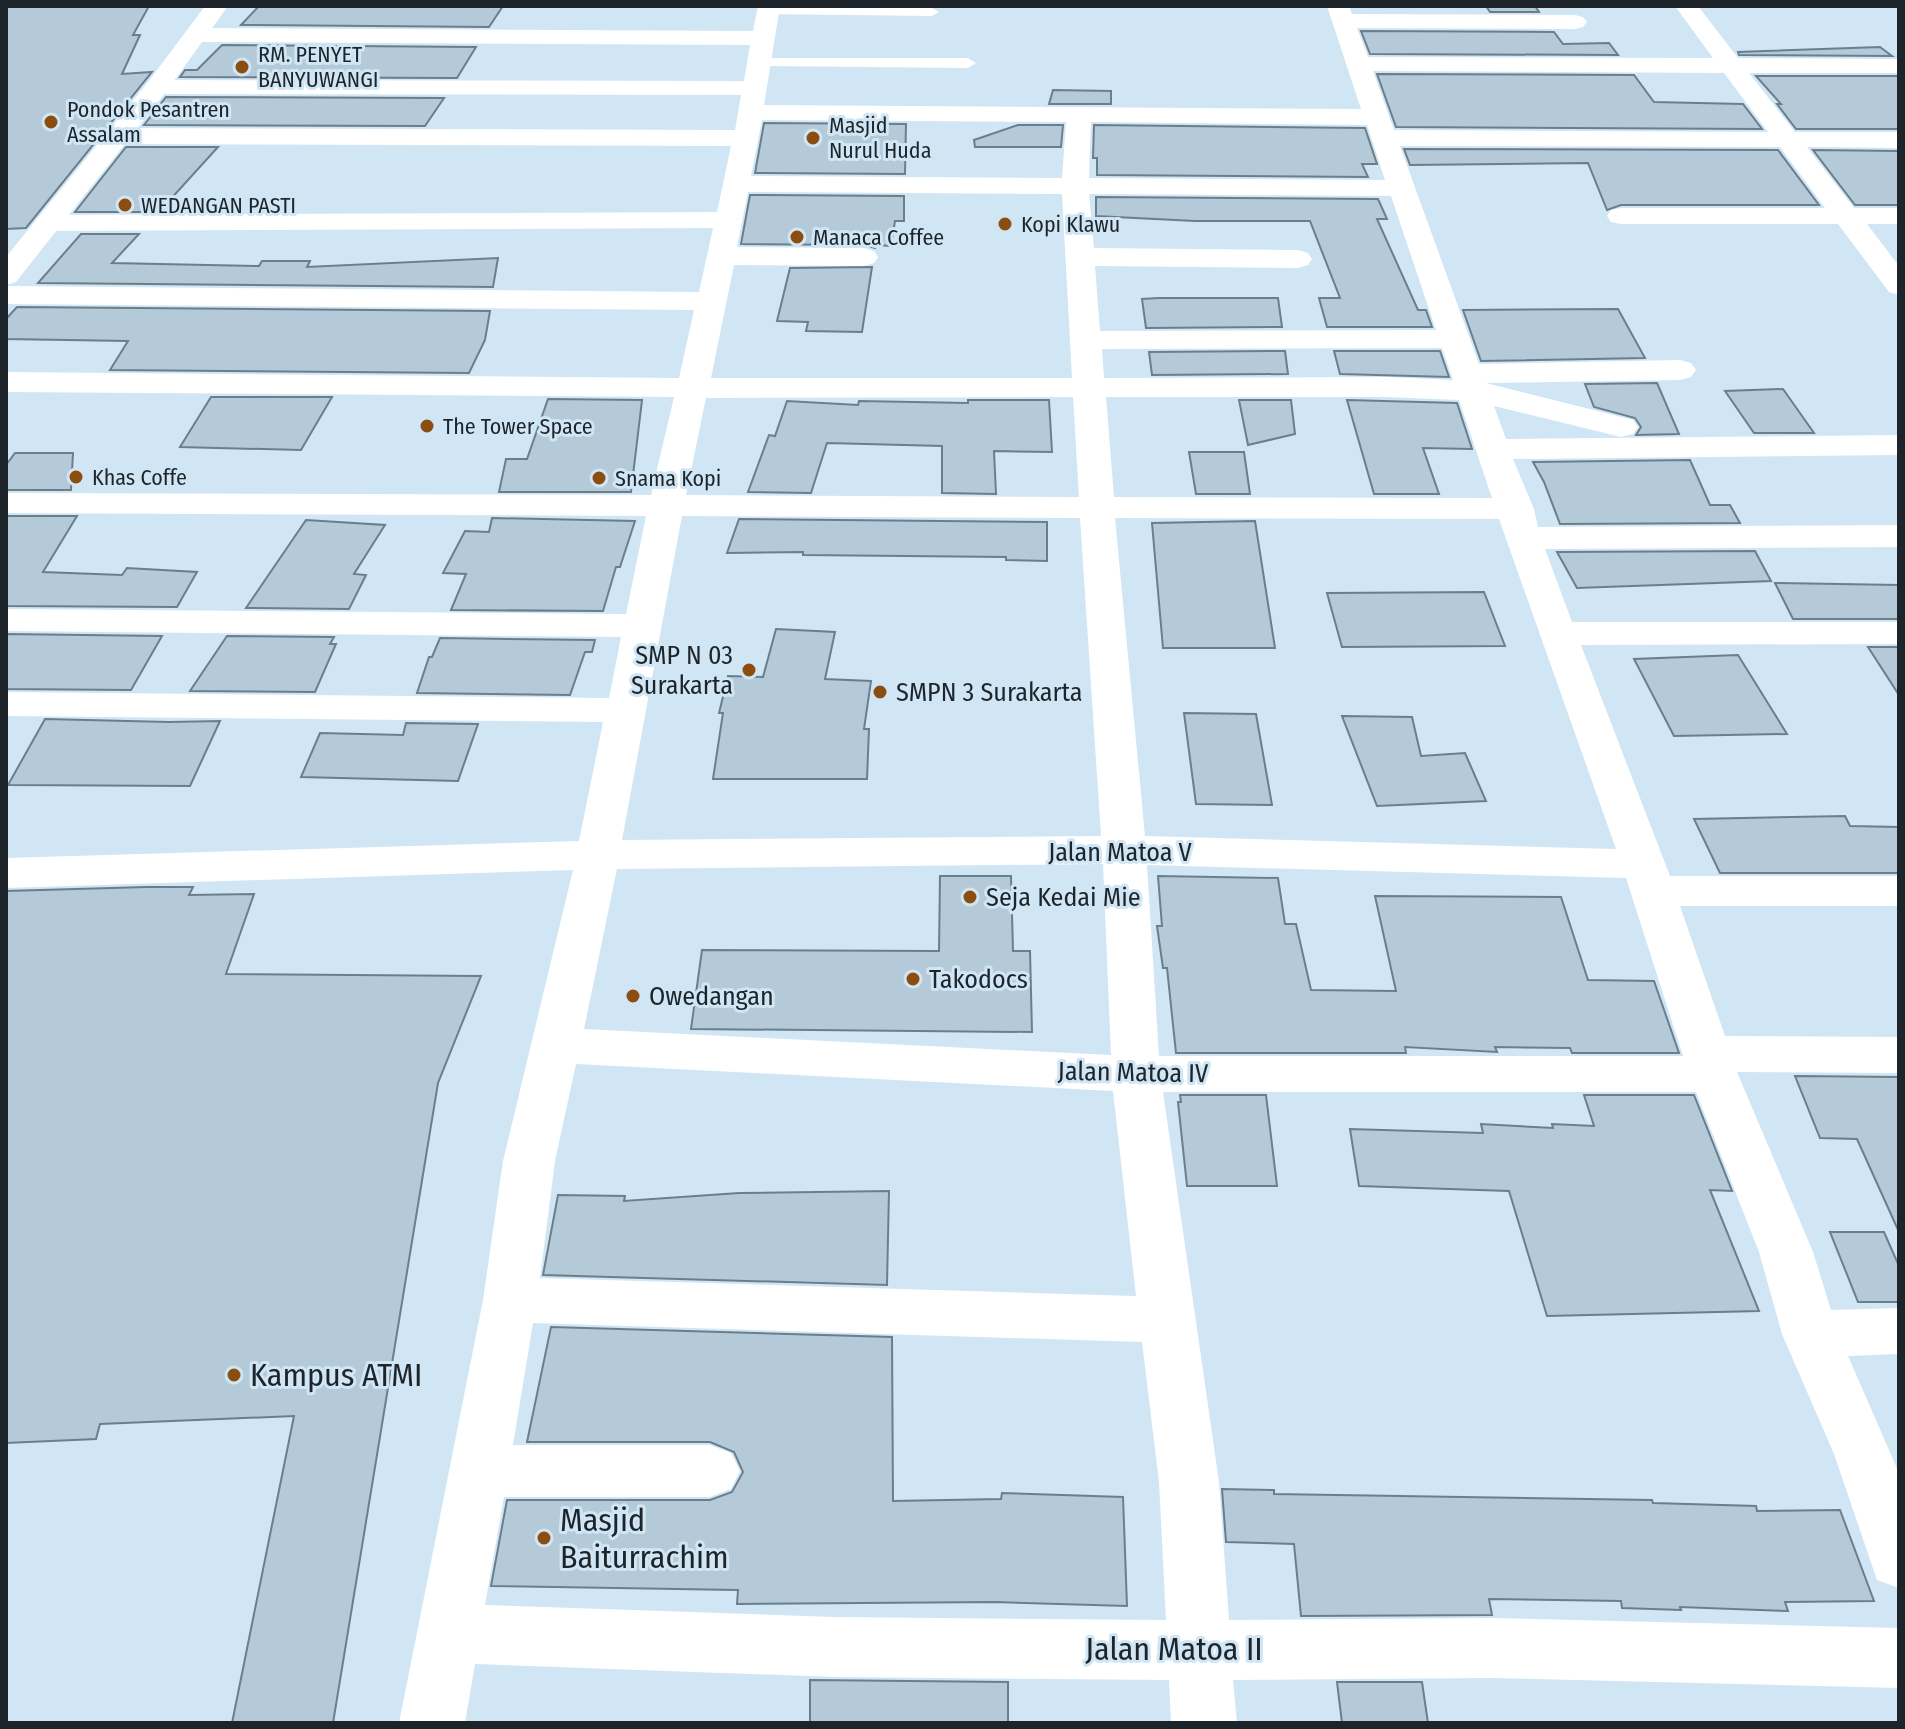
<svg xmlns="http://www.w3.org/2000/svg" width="1905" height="1729" font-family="'Fira Sans Condensed',sans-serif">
<rect width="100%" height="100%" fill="#d0e6f5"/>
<g fill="#b5cad9" stroke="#6b7e8c" stroke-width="2">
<path d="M6 6H149L133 35H140L122 74 152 72 26 228 6 229Z"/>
<path d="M259 6H503L489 27 241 25Z"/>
<path d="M1486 6H1535L1539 12H1490Z"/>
<path d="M1361 31 1554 32 1563 44 1609 43 1618 55 1370 54Z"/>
<path d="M222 45 476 47 457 78 180 77 185 70H197Z"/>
<path d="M1880 47 1892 56 1739 55 1738 52Z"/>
<path d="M1377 74 1634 75 1654 102 1743 104 1762 129 1396 127Z"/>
<path d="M1756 76H1899V129H1796L1777 104H1781Z"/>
<path d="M1053 90 1111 91V104H1049Z"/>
<path d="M166 97 444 98 425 126 144 125Z"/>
<path d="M764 123 906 124 905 174 755 173Z"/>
<path d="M1018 125H1063L1061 147H975L974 140Z"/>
<path d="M1094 125 1365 128 1377 164H1362L1368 177 1097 175V158H1093Z"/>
<path d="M126 147H218L159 212H75Z"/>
<path d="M1404 149 1778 150 1819 205H1621L1607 210 1588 163 1410 165Z"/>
<path d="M1813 150 1899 151V205H1855Z"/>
<path d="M750 195 904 196V221H895L891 246 875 245V248L864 245 741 244Z"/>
<path d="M1096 197 1378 199 1387 219H1377L1418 310H1426L1432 327H1327L1319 298H1340L1310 221H1195L1096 216Z"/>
<path d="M81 234H139L112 263 259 266 262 261H310L307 267 498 258 493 287 38 283Z"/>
<path d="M872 267 862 332 806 331 808 322 777 321 790 268Z"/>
<path d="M1159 298H1278L1282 327 1146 328 1142 299Z"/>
<path d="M17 307 490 311 485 340 469 373 110 370 128 341 6 339V319Z"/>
<path d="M1618 309 1645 358 1481 361 1463 310Z"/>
<path d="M1285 351 1288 374 1152 375 1149 352Z"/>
<path d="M1334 351H1440L1449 377 1340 374Z"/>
<path d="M1657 383 1679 434 1636 435 1641 427 1635 418 1594 407 1585 384Z"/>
<path d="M1783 389 1814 433H1754L1725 391Z"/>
<path d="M211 397H332L301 450 180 447Z"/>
<path d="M548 399 642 400 631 492H499L506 459H527Z"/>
<path d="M968 400H1049L1052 452 994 451 996 494 942 493V446L827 443 811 493 748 492 769 435 775 436 787 401 858 405 859 401 968 403Z"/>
<path d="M1239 400H1291L1295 434 1248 445Z"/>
<path d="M1347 400 1457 403 1472 449 1423 448 1439 494H1374Z"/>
<path d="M1189 452H1244L1250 494H1196Z"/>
<path d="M15 453H73L71 490H6V465Z"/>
<path d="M1690 460 1710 505H1730L1740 523 1560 524 1544 482 1533 462Z"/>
<path d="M6 516H77L43 572 122 575 127 568 197 572 177 607 6 606Z"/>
<path d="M492 518 635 521 620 567H616L603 611 451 610 466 574 443 573 465 531 489 532Z"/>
<path d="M739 519 1047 522V561L1006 560V557L803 555V552L727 553Z"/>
<path d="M306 520 385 525 354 574 366 575 349 609 246 608Z"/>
<path d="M1255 521 1275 648H1163L1152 523Z"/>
<path d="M1755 551 1771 581 1577 588 1557 552Z"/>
<path d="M1775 583 1899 585V619H1793Z"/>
<path d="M1484 592 1505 646 1342 647 1327 593Z"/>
<path d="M776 629 835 632 825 679 871 681 864 729H869L867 779H713L723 713H719L728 676 763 677Z"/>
<path d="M6 634 162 636 131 690 6 689Z"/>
<path d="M227 636 334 637 330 644H336L315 692 190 691Z"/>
<path d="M440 638 595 640 592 652H585L570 695 417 693 429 657H432Z"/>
<path d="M1868 647H1899V695Z"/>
<path d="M1738 655 1787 734 1674 736 1634 659Z"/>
<path d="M1184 713 1256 714 1272 805 1196 804Z"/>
<path d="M1342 716 1412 717 1421 756 1465 753 1486 801 1377 806Z"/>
<path d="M45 719 169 722 220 721 190 786 8 785Z"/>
<path d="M406 723 478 724 458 781 301 777 320 733 403 735Z"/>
<path d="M1845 816 1850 826 1899 827V873H1720L1694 819Z"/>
<path d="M940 876H1011L1013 951H1030L1032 1032 691 1029 702 950 939 951Z"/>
<path d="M1158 876 1278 878 1285 924H1296L1311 990 1396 991 1375 896 1561 897 1588 980 1654 981 1679 1053H1572L1570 1048 1495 1047 1497 1052 1405 1047 1406 1053H1176L1167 968H1163L1157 926H1162Z"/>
<path d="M147 887H193L189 895 254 894 226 974 481 976 438 1083 333 1723H232L294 1416 100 1424 96 1439 6 1443V891Z"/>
<path d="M1795 1076 1899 1077V1232L1857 1139 1820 1138Z"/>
<path d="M1180 1095H1266L1277 1186H1187L1178 1102H1181Z"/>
<path d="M1584 1095H1694L1732 1191 1710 1190 1759 1311 1547 1316 1509 1191 1359 1186 1350 1129 1483 1133 1481 1124 1553 1128 1552 1124 1594 1126Z"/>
<path d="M889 1191 887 1285 543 1275 558 1195 625 1196 624 1201 739 1193Z"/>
<path d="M1830 1232H1884L1899 1266V1302H1858Z"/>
<path d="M551 1327 892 1337 893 1501 1001 1499 1002 1493 1123 1497 1127 1606 995 1602 737 1604 738 1590 491 1586 507 1500H710L732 1492 743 1472 734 1452 710 1442H527Z"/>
<path d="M1222 1489 1274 1490V1494L1652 1500 1653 1503 1756 1506 1757 1511 1840 1510 1874 1601 1785 1602 1788 1611 1680 1607 1681 1610 1622 1608 1621 1601 1489 1599 1492 1615 1301 1616 1294 1544 1226 1542Z"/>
<path d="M810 1680 1008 1682V1723H810Z"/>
<path d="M1337 1682H1422L1428 1723H1342Z"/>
</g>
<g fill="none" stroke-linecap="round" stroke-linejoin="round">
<g fill="#fff" fill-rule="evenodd">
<path d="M768 7 932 8 939 12 932 16 763 14 761 11Z"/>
<path d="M758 58H968L976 63 968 68 753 66V60Z"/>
</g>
<path fill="#fff" fill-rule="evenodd" d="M758 6H780L764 105 1361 109 1327 6H1349L1352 14 1575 15 1583 17 1587 22 1583 27 1575 29 1357 28 1368 57 1713 58 1675 6H1698L1738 58 1899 59V73H1749L1795 132H1899V148L1807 147 1854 208H1899V224H1867L1899 266V295L1889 292 1838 224H1621L1611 222 1607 216 1611 210 1621 208H1825L1780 147 1400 146 1479 364 1680 360 1691 363 1696 370 1691 377 1680 380 1486 383 1633 420 1638 427 1633 434 1621 437 1494 406 1506 439 1899 435V455L1513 459 1534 509 1538 527 1899 525V547L1545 549 1572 622H1899V644L1581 645 1670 876H1899V906H1680L1725 1036 1899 1037V1073L1737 1072 1813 1252 1831 1310 1899 1308V1354L1848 1356 1899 1473V1588L1877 1580 1834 1454 1782 1334 1759 1252 1696 1092H1163L1219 1482 1229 1620 1491 1618 1899 1628V1688L1491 1678 1233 1680 1237 1723H1171L1169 1680 835 1677 475 1664 465 1723H399L483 1300 503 1161 573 870 6 888V858L579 841 603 722 6 716V692L609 698 621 637 6 631V609L626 614 646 516 6 513V493L651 495 674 397 6 392V372L679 378 694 310 6 304V286L699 292 713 228 49 231 39 229 35 223 39 217 49 215 717 212 731 146 119 144 110 141 106 136 110 131 119 128 735 130 741 95 157 94 148 92 145 87 148 82 157 80 744 81 750 45 196 42 188 40 184 35 188 30 196 28 753 31ZM1373 71 1724 73 1768 132 1394 130ZM762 120 1066 122 1062 178 751 176ZM1091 122 1367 125 1385 180 1089 178ZM748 192 1062 194 1072 378H711L734 265 864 266 874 263 878 257 874 251 864 248 737 247ZM1089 194 1391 196 1436 330 1100 331 1095 266 1298 268 1308 265 1312 259 1308 253 1298 250 1094 248ZM1442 348 1453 380 1386 377 1104 378 1102 349ZM1073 397 1079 497 686 495 706 398ZM1106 397H1386L1459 400 1492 498 1114 497ZM682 516 1080 518 1101 836 622 840ZM1115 518 1499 519 1616 849 1145 836ZM1103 864 1111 1055 584 1029 617 869ZM1147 865 1626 878 1683 1056H1159ZM576 1064 1113 1091 1136 1296 540 1278 555 1161ZM533 1323 1142 1342 1159 1482 1166 1620 835 1617 485 1605 504 1497H710L731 1489 740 1471 731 1453 710 1445H513Z"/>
<path fill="#fff" fill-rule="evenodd" d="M205 6H228L166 92 16 282 6 285V257L148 82Z"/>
</g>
<g fill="#8c4d11" stroke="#d0e6f5" stroke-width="3">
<circle cx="242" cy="67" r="8"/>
<circle cx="51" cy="122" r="8"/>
<circle cx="813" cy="138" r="8"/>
<circle cx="125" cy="205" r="8"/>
<circle cx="1005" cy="224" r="8"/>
<circle cx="797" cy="237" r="8"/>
<circle cx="427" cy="426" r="8"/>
<circle cx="76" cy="477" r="8"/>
<circle cx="599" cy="478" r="8"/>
<circle cx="749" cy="670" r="8"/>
<circle cx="880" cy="692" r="8"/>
<circle cx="970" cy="897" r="8"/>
<circle cx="913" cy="979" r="8"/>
<circle cx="633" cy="996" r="8"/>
<circle cx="234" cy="1375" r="8"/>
<circle cx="544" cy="1538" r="8"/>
</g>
<g text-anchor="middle" stroke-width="6" stroke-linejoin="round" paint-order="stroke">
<g font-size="22" fill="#1d252b" stroke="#d0e6f5" text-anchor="start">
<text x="258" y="62">RM. PENYET<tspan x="258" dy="25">BANYUWANGI</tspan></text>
<text x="67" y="117">Pondok Pesantren<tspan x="67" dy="25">Assalam</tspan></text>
<text x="829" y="133">Masjid<tspan x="829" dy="25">Nurul Huda</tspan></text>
<text x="141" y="213">WEDANGAN PASTI</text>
<text x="1021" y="232">Kopi Klawu</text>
<text x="813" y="245">Manaca Coffee</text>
<text x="443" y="434">The Tower Space</text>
<text x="92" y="485">Khas Coffe</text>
<text x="615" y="486">Snama Kopi</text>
</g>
<g font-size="26" fill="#1d252b" stroke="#d0e6f5" text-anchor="start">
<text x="733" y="664" text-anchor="end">SMP N 03<tspan x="733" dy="30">Surakarta</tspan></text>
<text x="896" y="701">SMPN 3 Surakarta</text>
<text x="986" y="906">Seja Kedai Mie</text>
<text x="929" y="988">Takodocs</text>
<text x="649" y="1005">Owedangan</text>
</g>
<g font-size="26" fill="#1d252b" stroke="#d0e6f5">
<text x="1120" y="861">Jalan Matoa V</text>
<text transform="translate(1133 1072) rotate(1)" y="9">Jalan Matoa IV</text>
</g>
<g font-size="32" fill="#1d252b" stroke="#d0e6f5" text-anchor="start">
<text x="250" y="1386">Kampus ATMI</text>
<text x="560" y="1531">Masjid<tspan x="560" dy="37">Baiturrachim</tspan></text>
</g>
<g font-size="32" fill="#1d252b" stroke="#d0e6f5">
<text x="1174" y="1660">Jalan Matoa II</text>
</g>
</g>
<rect width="1905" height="1729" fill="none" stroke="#1d252b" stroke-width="16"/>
</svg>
